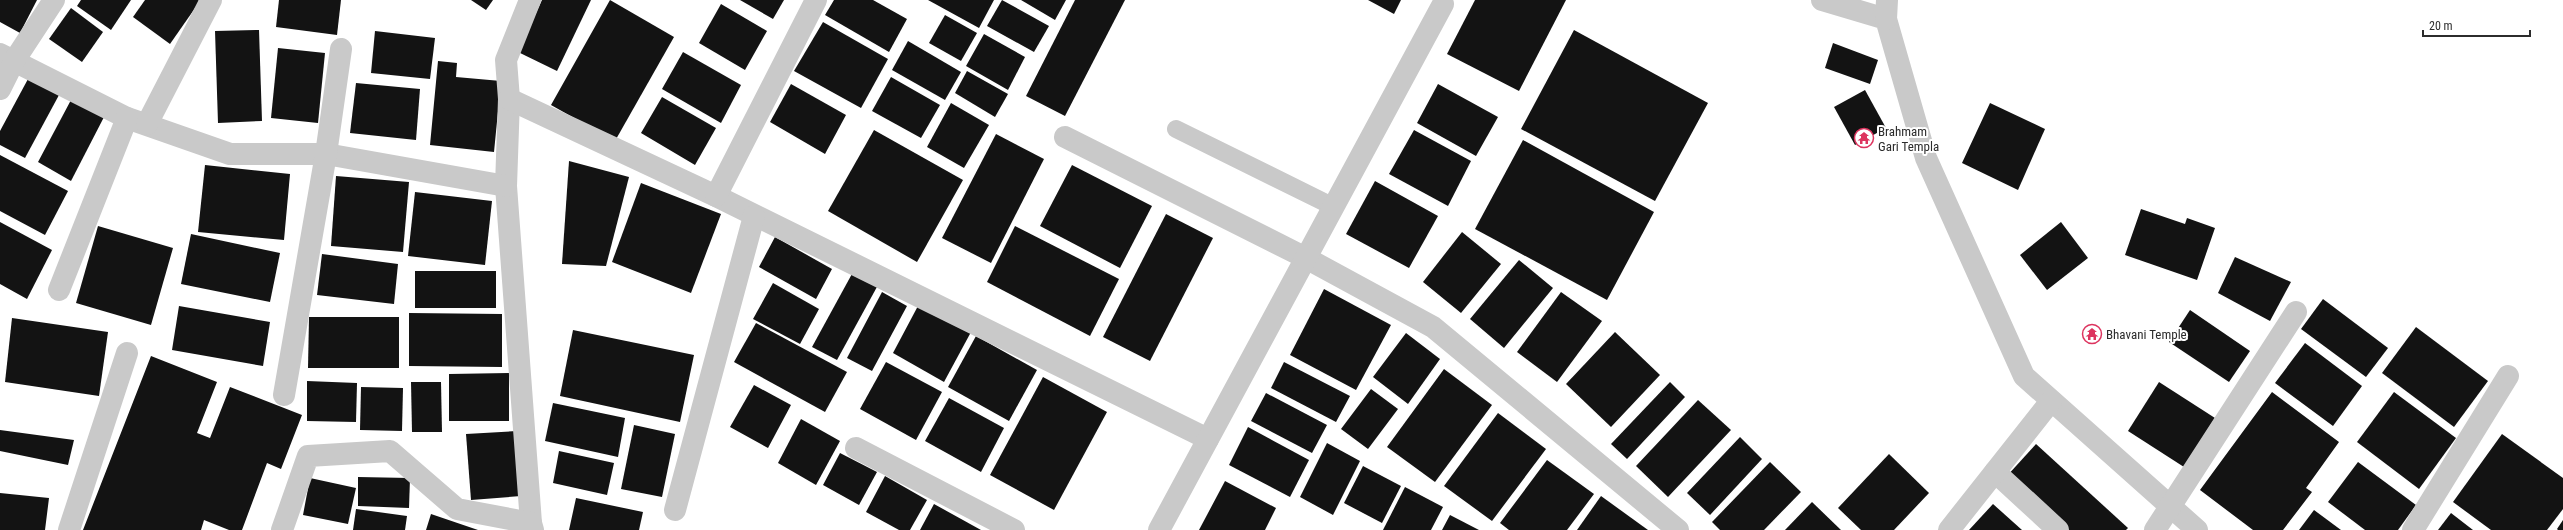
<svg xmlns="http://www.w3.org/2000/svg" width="2563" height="530" font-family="'Roboto Condensed',sans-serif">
<rect width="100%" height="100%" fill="#fff"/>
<g fill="#131313">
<path d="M0 0H37L20 33 0 22Z"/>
<path d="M81 0H131L111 30 77 6Z"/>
<path d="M145 0H198L200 1 170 44 133 17Z"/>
<path d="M279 0H341L337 35 276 27Z"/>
<path d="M471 0H493L486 10Z"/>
<path d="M542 0H591L557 71 518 52Z"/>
<path d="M610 0 674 37 615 141 551 105Z"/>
<path d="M740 0H784L773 19Z"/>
<path d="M834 0H873L907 19 889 52 825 15Z"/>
<path d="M928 0H994L979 28Z"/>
<path d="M1002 0 1049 26 1034 52 987 26Z"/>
<path d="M1021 0H1066L1055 20Z"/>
<path d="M1075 0H1125L1065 116 1026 96Z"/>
<path d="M1368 0H1401L1394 14Z"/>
<path d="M1475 0H1566L1519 91 1447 54Z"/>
<path d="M721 4 767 31 745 70 699 43Z"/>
<path d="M71 8 103 32 82 62 49 39Z"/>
<path d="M945 15 977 33 961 61 929 43Z"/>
<path d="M823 22 888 59 861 108 794 71Z"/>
<path d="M259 30 262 121 218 123 215 31Z"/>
<path d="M1574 30 1708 103 1655 201 1521 129Z"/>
<path d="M375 31 435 38 430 79 371 73Z"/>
<path d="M984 34 1025 57 1008 90 966 66Z"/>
<path d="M908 41 961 72 945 100 892 70Z"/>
<path d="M1833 43 1878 60 1870 84 1825 68Z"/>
<path d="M278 48 325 53 318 123 271 118Z"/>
<path d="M683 52 741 85 721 123 662 89Z"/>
<path d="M438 61 457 63 456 77 501 81 494 152 430 145Z"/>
<path d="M967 71 1008 94 995 117 955 93Z"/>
<path d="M891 77 940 105 921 138 872 111Z"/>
<path d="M28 79 59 95 25 158 0 145V131Z"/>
<path d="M356 83 420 89 416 140 350 133Z"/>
<path d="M791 84 846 115 825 154 770 122Z"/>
<path d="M1438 84 1498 117 1476 156 1417 123Z"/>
<path d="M1865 90 1886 128 1855 145 1834 107Z"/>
<path d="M662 97 716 128 695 165 641 133Z"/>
<path d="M71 100 104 117 71 181 38 162Z"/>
<path d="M951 103 989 125 964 168 927 147Z"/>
<path d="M1990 103 2045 129 2018 190 1962 163Z"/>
<path d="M874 130 963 180 917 262 828 211Z"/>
<path d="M1414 130 1471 161 1448 206 1389 174Z"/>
<path d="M996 134 1044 159 991 263 942 238Z"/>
<path d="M1523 140 1654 212 1607 300 1475 229Z"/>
<path d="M0 155 68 191 45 235 0 211Z"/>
<path d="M569 161 629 177 606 266 562 264Z"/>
<path d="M205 165 290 174 284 240 198 232Z"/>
<path d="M1072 165 1152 206 1120 268 1040 226Z"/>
<path d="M336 176 409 182 403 252 331 246Z"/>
<path d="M1375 181 1438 216 1409 268 1346 234Z"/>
<path d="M641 183 721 214 691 293 612 262Z"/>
<path d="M415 192 492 201 485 265 408 256Z"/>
<path d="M2141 209 2185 224 2187 218 2215 228 2197 280 2125 255Z"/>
<path d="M1166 214 1213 238 1150 361 1103 337Z"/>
<path d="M0 222 52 250 27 299 0 284Z"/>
<path d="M2061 222 2088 258 2047 290 2020 255Z"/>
<path d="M98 226 173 248 151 325 76 303Z"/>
<path d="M1015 226 1119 279 1090 336 987 282Z"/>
<path d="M1462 232 1501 264 1461 313 1423 282Z"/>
<path d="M191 234 280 253 270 302 181 284Z"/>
<path d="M775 237 832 269 816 299 759 267Z"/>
<path d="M322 254 398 264 394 304 317 295Z"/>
<path d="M2235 257 2291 282 2270 321 2218 293Z"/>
<path d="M1519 260 1553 288 1504 348 1470 319Z"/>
<rect x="415" y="271" width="81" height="37"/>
<path d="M853 272 878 285 837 360 812 347Z"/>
<path d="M773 283 819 309 800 344 753 319Z"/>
<path d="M1324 289 1391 325 1356 390 1290 355Z"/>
<path d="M882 292 907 306 872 371 847 358Z"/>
<path d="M1561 292 1602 321 1557 382 1517 352Z"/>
<path d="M2323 299 2388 348 2366 377 2301 329Z"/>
<path d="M919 304 971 332 944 382 893 353Z"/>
<path d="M179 306 270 322 263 366 172 350Z"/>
<path d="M2190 310 2250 351 2229 382 2169 342Z"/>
<path d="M409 313 502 314V367L409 366Z"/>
<path d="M309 317H399V368H308Z"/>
<path d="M12 318 108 332 99 396 5 382Z"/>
<path d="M756 323 847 372 825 412 734 362Z"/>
<path d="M2416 327 2488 381 2454 427 2382 373Z"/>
<path d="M573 330 694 355 680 422 560 396Z"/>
<path d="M1615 332 1660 375 1611 427 1566 384Z"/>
<path d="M1406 333 1440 359 1408 404 1373 377Z"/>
<path d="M976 336 1037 370 1009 421 948 387Z"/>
<path d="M2305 343 2362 386 2333 426 2275 383Z"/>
<path d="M151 356 217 382 197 433 210 438 230 387 302 415 281 469 267 463 242 530H229L204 520 201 530H83Z"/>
<path d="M886 362 942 392 916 440 860 409Z"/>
<path d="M1284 362 1350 396 1336 422 1271 388Z"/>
<path d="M1444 369 1492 405 1435 482 1387 447Z"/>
<path d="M509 373V421H449V374Z"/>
<path d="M1043 377 1107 412 1054 510 990 475Z"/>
<path d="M307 381 357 383 356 422 307 421Z"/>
<path d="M411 382H441L442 432H412Z"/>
<path d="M1670 382 1685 397 1627 459 1611 444Z"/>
<path d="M2159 382 2215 418 2184 467 2128 431Z"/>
<path d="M754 385 791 405 768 448 730 427Z"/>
<path d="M361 387 403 388 402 431 360 430Z"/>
<path d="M1371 389 1398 409 1368 449 1341 429Z"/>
<path d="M2272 392 2339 442 2306 488 2312 492 2283 530H2253L2200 490Z"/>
<path d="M2394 392 2456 438 2419 489 2357 442Z"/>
<path d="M1266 393 1327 425 1312 453 1251 421Z"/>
<path d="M949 398 1004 428 981 472 925 441Z"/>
<path d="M1698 400 1731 430 1668 497 1636 466Z"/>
<path d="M553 403 625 418 618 457 545 441Z"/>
<path d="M1498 413 1546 449 1492 521 1444 486Z"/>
<path d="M801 419 840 441 816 485 778 463Z"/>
<path d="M634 425 675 434 662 497 621 489Z"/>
<path d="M1248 427 1309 460 1290 497 1229 465Z"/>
<path d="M0 430 74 440 68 465 0 451Z"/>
<path d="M517 431 521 496 471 500 466 434Z"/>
<path d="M2502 434 2563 478V509L2547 530H2491L2453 502Z"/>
<path d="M1740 437 1762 459 1710 515 1687 493Z"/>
<path d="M1327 443 1360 461 1333 515 1300 497Z"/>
<path d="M2036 444 2128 528 2126 530H2064L2006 477Z"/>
<path d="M559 451 614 463 607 495 553 483Z"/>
<path d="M840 453 877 472 859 505 823 485Z"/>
<path d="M1889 454 1929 493 1894 530H1861L1838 508Z"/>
<path d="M1547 460 1594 494 1567 530H1509L1500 523Z"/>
<path d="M1770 462 1801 492 1764 530H1720L1712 522Z"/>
<path d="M2358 462 2416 505 2398 530H2365L2328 502Z"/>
<path d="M1363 466 1401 486 1382 523 1344 503Z"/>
<path d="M885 476 927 500 910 530H899L866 512Z"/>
<path d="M358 477 410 478 409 508 358 506Z"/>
<path d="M310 478 356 488 348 524 303 515Z"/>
<path d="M1225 481 1276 508 1265 530H1199Z"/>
<path d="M1405 487 1443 507 1431 530H1383Z"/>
<path d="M0 493 49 498 45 530H0Z"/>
<path d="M1601 496 1648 530H1577Z"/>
<path d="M576 498 643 512 639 530H569Z"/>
<path d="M1812 502 1841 530H1785Z"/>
<path d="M934 504 981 530H920Z"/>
<path d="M1993 504 2022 530H1969Z"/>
<path d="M356 509 407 516 405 530H353Z"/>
<path d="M2314 510 2341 530H2299Z"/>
<path d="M2451 513 2473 530H2438Z"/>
<path d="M431 514 478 530H426Z"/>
<path d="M1450 515 1479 530H1442Z"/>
<path d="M2563 520V530H2558L2557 529Z"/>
</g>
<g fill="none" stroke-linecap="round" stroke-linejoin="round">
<path stroke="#c9c9c9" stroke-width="18" d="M1176 129 1334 207"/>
<g stroke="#c9c9c9" stroke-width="22">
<path d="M530 0 506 60 509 99 506 186 531 523"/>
<path d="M1822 0 1886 19 1926 158 2024 376 2197 530"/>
<path d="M1886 19 1887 0"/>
<path d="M0 54 127 118 230 154H326L506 186"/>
<path d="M0 89 14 61 54 0"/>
<path d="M509 99 716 196 1208 439"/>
<path d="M147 124 211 0"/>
<path d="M1065 137 1306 258 1433 327 1678 530"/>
<path d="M716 196 816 0"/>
<path d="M59 290 127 118"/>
<path d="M284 395 326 154 341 49"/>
<path d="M856 448 1014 530"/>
<path d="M1995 472 2058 530"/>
<path d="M675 510 754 216"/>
<path d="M69 530 127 353"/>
<path d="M282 530 308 456 390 451 457 509 531 523 533 530"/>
<path d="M1159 530 1443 4"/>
<path d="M1949 530 2051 401"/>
<path d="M2155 530 2296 312"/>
<path d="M2413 530 2508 376"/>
</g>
</g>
<defs>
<g id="temple-ring" transform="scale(1)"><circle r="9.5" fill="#fff" stroke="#dd345f" stroke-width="1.5"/><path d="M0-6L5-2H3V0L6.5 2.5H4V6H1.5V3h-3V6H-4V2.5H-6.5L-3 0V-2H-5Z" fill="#dd345f"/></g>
</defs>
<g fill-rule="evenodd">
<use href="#temple-ring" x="1864" y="138"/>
<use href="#temple-ring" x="2092" y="334"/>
</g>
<g text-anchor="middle" stroke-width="4" stroke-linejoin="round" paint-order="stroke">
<g font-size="13" fill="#2c2c2c" stroke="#fff" text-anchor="start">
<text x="1878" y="136">Brahmam<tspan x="1878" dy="15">Gari Templa</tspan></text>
<text x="2106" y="339">Bhavani Temple</text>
</g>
</g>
<path d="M2423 30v6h107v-6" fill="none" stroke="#2c2c2c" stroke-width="2"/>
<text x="2429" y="30" font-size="12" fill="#2c2c2c" stroke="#ffffff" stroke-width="3" paint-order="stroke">20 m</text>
</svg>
